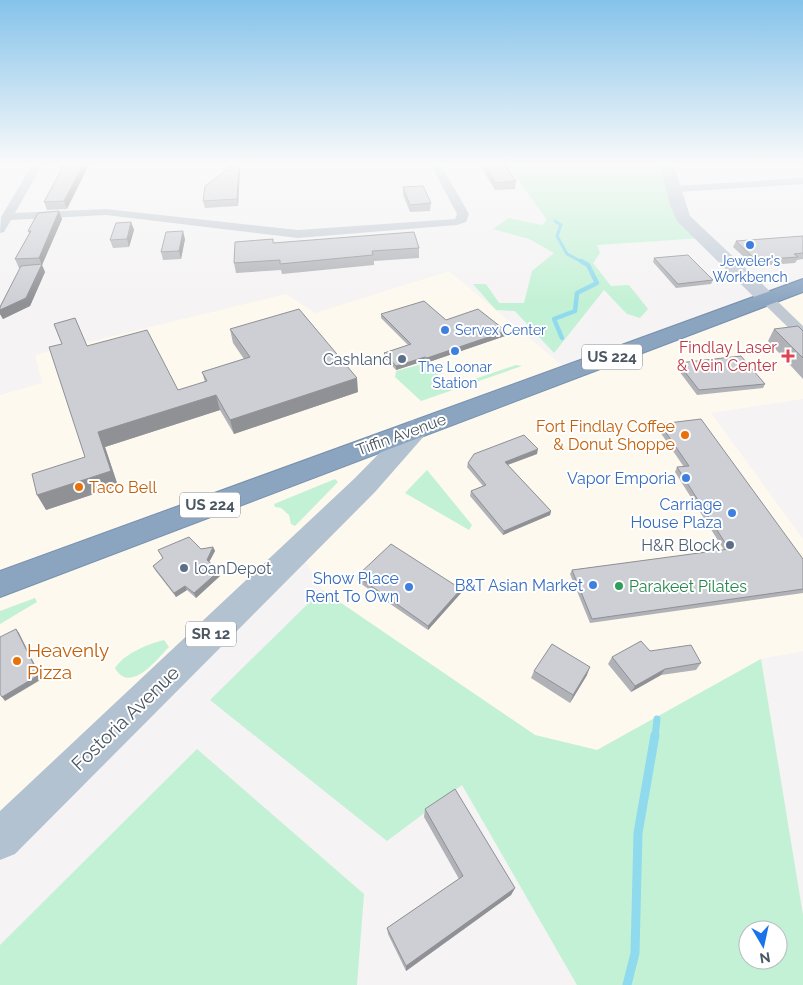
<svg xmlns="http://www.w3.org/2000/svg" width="803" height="985" font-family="Raleway,sans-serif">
<rect width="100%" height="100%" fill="#f5f3f3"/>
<path fill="#fdf9ef" d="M449 271 570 372 803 284V399L711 413 803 539V651L761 659 597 750 535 735 322 590 299 550 0 838V395L42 383 35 355 286 294 315 313Z"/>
<g fill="#c3f1d5" fill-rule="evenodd">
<path d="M514 165H667L679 211 702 238 597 245 600 253 593 263 611 286 629 285 648 309 640 318 627 314 604 290 554 353 515 311 496 310 473 284H486L499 303H524L532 271 554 253 529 239 493 229 509 218 542 225 547 220 511 169 518 171Z"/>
<path d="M426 363 451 387 516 365 522 366 421 401 395 377 396 371Z"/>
<path d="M427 470 472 525 469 530 405 493Z"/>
<path d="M335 479 338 482 295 526 291 524 289 515 281 508 275 507 274 504Z"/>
<path d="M322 590 535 735 597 750 761 659 803 915V985H577L462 785 387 841 210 700ZM748 930H778V960H748Z"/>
<path d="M35 598 37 602 0 624V611Z"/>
<path d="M164 640 169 647C157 659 130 695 115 668 125 653 148 644 164 640Z"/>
<path d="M197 749 364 894 357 985H0V945Z"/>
</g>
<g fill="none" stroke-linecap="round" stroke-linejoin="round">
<path stroke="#90daee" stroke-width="3" d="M555 221 561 225 557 236 567 254 584 263"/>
<path stroke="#90daee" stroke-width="4.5" d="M562 338 554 319 575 311 577 293 597 283 588 265 581 261"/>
<path stroke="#90daee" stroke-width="7" d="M655 737 657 719"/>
<path stroke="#90daee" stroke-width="9" d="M627 985 635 953 638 833 655 735"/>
<g stroke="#7690ad" stroke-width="2">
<path id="highway" d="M803 279V292L0 597V571Z"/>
</g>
<g fill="#c1cad2" fill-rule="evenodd">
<path d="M32 165H42L15 213 106 209 298 230 455 219 457 214 431 165H441L469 214 466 222 457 225 298 238 106 215 11 220 4 232 0 233 1 217Z"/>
<path d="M803 178V184L676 192 671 189 676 186Z"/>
<path d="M767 295 772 296 803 326V338L798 337 762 302 760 299 762 296Z"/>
</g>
<path fill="#c1cbd6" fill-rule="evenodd" d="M660 165H674L690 216 774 295 776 299 774 303H760L677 221 670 205Z"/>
<path fill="#b3c2d1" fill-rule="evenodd" d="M420 419 429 421 432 427 375 492 15 854 0 860V811L355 478 411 421Z"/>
<use href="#highway" fill="#8ba5c1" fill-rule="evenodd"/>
</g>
<g fill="#b0b2b7">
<path d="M64 165 67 209 47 210 44 202Z"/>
<path d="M480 165H501L516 181 515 189 495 190Z"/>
<path d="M240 169 238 206 205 208 203 201Z"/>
<path d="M403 187 431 203 430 211 410 212 403 195Z"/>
<path d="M59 211 62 219 42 265 45 272 30 306 3 319 0 314V307L20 268H19L15 259 29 233 28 231Z"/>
<path d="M131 222 134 230 129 247 113 248 110 240Z"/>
<path d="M803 236V259L797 260 795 263 754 266 733 247 736 241Z"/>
<path d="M185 239 181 259 163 260 161 252Z"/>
<path d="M273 243 419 248V258L374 261V265L282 274 281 270 236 273 234 263Z"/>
<path d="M654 258 713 280 711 284 676 288 653 262Z"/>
<path d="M381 314 446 320 505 336 426 363 424 361 396 370 384 357V353L408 345 381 318Z"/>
<path d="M230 329 358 392 234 434 220 410 105 447 118 486 46 510 85 457 62 344 87 346 178 390 205 382 202 372 244 359 233 343Z"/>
<path d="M774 329 803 331V379L768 341Z"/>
<path d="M678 363 765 384 763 388 697 395 676 367Z"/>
<path d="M660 424 803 559V593L590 623 570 574 572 570 724 550 675 472 677 467H684L658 429Z"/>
<path d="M537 454 508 465 551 511 550 515 503 535 470 496 471 491 483 486 467 467 468 463Z"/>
<path d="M213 547 215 551 209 562 220 576 196 598 187 590 176 597 155 570 153 566 163 559 158 550 201 549Z"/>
<path d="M357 576 461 593 428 630 357 581Z"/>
<path d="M650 651 701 663 696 670 661 675 631 692 608 664 612 657Z"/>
<path d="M534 671 587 675 570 703 531 678Z"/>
<path d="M425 809 515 888 511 895 406 971 388 934 387 928 459 879 424 817Z"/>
</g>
<g fill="#909195">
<path d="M83 165H89L67 209 64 201Z"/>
<path d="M239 165H240V169L238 206 237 199Z"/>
<path d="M59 211 62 219 42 265 45 272 30 306 3 319 0 314V310L42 265 39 258Z"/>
<path d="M131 222 134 230 129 247 127 239Z"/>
<path d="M183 231 185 239 181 259 179 251Z"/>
<path d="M506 331 505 336 426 363 427 358Z"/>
<path d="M425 357 424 361 396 370V366Z"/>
<path d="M357 378 358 392 234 434 230 420Z"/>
<path d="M216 395 220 410 105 447 118 486 46 510 37 495 111 471 98 432Z"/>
<path d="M538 449 537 454 504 466 505 462Z"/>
<path d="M551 511 550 515 503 535 504 531Z"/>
<path d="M213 547 215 551 208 564 207 560Z"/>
<path d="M219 571 220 576 196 598 194 593Z"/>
<path d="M185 586 187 590 176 597 174 593Z"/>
<path d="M461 589V593L428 630V626Z"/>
<path d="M16 629 19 633 42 679 5 701 2 697Z"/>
<path d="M590 667 587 675 570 703 573 695Z"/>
<path d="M665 669 661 675 631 692 635 686Z"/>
<path d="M515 888 511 895 406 971V966Z"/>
</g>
<g fill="#cdcfd5" stroke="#909195">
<path d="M64 165H83L64 201 44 202Z"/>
<path d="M233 165H239L237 199 203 201 205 186Z"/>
<path d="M485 165H501L503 168 506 167 516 181 495 183Z"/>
<path d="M423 186 431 203 410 205 403 187Z"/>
<path d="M59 211 39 258 15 259 31 231H28L38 213Z"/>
<path d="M131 222 127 239 110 240 116 223Z"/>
<path d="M183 231 179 251 161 252 166 232Z"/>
<path d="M414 232 419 248 372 251 373 255 280 264V260L234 263 235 242 273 239V243Z"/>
<path d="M803 236V253L794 254 798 257 756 260 736 241Z"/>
<path d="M688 255 713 280 678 284 654 258Z"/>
<path d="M42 264 26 298 0 310V307L21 266Z"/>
<path d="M424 301 446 320 478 309 506 331 427 358 425 357 396 366 384 353 411 344 381 314Z"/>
<path d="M299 309 357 378 230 420 216 395 98 432 111 471 37 495 32 474 85 457 49 347 62 344 54 324 75 318 87 346 147 330 178 390 207 381 202 372 250 357 230 329Z"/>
<path d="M798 326 803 331V358L774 329Z"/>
<path d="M741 356 765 384 699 390 678 363Z"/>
<path d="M701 419 803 559V589L592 619 572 570 729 549 677 467 689 466 660 424Z"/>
<path d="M524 435 538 449 505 462 551 511 504 531 471 491 486 485 468 463 474 454Z"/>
<path d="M189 537 201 549 213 547 207 560 219 571 194 593 185 586 174 593 153 566 163 558 158 550Z"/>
<path d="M391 544 461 589 428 626 357 576Z"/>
<path d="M16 629 39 675 2 697 0 694V637Z"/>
<path d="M641 641 650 651 691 645 701 663 665 669 635 686 612 657Z"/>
<path d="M552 644 590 667 573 695 534 671Z"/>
<path d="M455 789 515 888 406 966 387 928 463 876 425 809Z"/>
</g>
<linearGradient id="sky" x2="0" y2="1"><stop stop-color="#85c3ea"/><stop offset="0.54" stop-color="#fafafa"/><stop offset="1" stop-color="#fafafa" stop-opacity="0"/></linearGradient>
<rect width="803" height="303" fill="url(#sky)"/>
<g fill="#3f7fe0" stroke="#fff" stroke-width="2">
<circle cx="750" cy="245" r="5"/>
<circle cx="445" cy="330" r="5"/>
<circle cx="455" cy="351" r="5"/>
<circle cx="686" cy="478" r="5"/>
<circle cx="732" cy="513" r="5"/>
<circle cx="593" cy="585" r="5"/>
<circle cx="409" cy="587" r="5"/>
</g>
<path fill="#e0444e" stroke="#fff" stroke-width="2" d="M785.5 348.5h5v5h5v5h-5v5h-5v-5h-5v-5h5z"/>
<g fill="#5c6f8a" stroke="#fff" stroke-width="2">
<circle cx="402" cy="359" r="5"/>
<circle cx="730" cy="545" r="5"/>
<circle cx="184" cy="568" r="5"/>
</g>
<g fill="#e8710a" stroke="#fff" stroke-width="2">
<circle cx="685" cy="435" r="5"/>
<circle cx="79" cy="487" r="5"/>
<circle cx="17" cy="661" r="5"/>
</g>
<circle fill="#2e9e5b" stroke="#fff" stroke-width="2" cx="619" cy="586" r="5"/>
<g text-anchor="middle" stroke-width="4" stroke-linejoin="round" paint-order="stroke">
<g font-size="14" fill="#366cbe" stroke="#fff">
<text x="750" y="266">Jeweler's<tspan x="750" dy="16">Workbench</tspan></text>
<text x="455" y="335" text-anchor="start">Servex Center</text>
<text x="455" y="372">The Loonar<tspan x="455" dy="16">Station</tspan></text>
</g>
<g fill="#fff" stroke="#808990" stroke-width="1">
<rect x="582" y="344.5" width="60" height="25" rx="4"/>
<rect x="180" y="492.5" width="60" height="25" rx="4"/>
<rect x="186" y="621.5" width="50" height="25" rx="4"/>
</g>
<g font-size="15" font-weight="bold" fill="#4a5661">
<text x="612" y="362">US 224</text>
<text x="210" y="510">US 224</text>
<text x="211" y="639">SR 12</text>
</g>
<g font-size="16" fill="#be3a42" stroke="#fff" text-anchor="end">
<text x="777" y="353">Findlay Laser<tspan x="777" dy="18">&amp; Vein Center</tspan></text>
</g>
<g font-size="16" fill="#4e5e75" stroke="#fff" text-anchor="end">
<text x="392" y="365">Cashland</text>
<text x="720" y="551">H&amp;R Block</text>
<text x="194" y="574" text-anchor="start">loanDepot</text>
</g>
<g font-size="16" fill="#c56008" stroke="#fff" text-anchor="end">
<text x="675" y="432">Fort Findlay Coffee<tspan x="675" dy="18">&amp; Donut Shoppe</tspan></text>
<text x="89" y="493" text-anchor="start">Taco Bell</text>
</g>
<g font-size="16" fill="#4a5661" stroke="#fff">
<text transform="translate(401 434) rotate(-20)" y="6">Tiffin Avenue</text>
</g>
<g font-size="16" fill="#366cbe" stroke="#fff" text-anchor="end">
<text x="676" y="484">Vapor Emporia</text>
<text x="722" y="510">Carriage<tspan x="722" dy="18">House Plaza</tspan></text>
<text x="399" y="584">Show Place<tspan x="399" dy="18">Rent To Own</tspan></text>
<text x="583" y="591">B&amp;T Asian Market</text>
</g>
<g font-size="16" fill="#27864d" stroke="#fff" text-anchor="start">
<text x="629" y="592">Parakeet Pilates</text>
</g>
<g font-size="19" fill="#c56008" stroke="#fff" text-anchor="start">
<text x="27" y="657">Heavenly<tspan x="27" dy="22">Pizza</tspan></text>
</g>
<g font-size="19" fill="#4a5661" stroke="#fff">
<text transform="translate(125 718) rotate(-44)" y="7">Fostoria Avenue</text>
</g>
</g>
<g transform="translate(763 945) rotate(171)"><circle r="24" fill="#ffffff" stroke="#b7bbc0"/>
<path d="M0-4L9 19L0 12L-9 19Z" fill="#1a73e8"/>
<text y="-8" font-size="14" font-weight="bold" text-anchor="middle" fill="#4a5661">N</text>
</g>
</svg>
